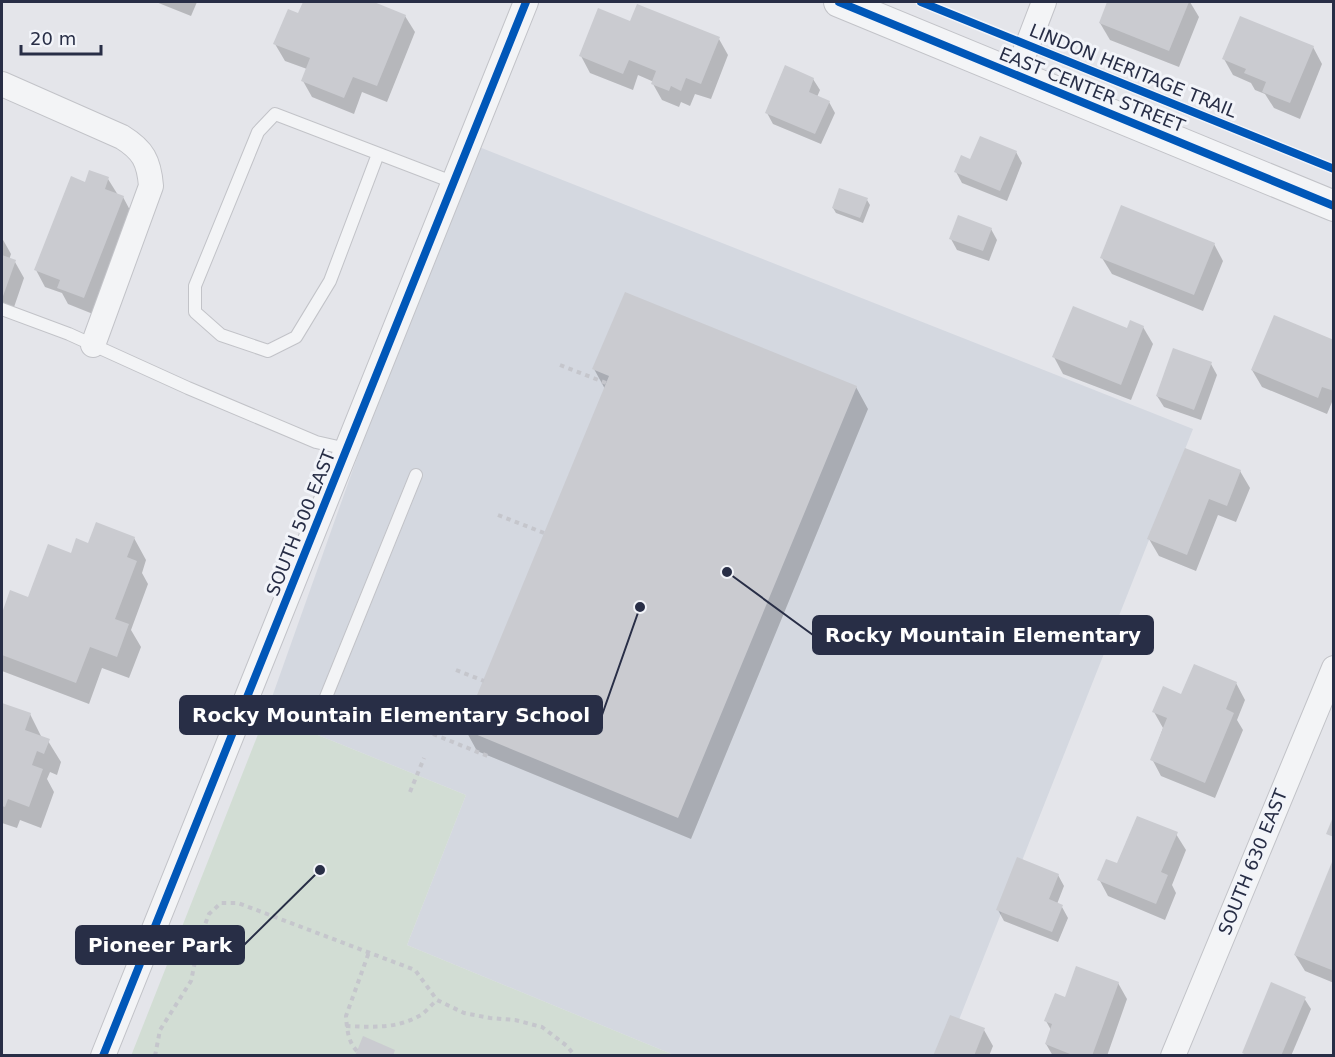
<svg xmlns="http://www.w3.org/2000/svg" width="1335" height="1057" font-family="'DejaVu Sans',sans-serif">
<rect width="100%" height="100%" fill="#e4e5ea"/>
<path fill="#d4d8e0" d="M469 143 1193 429 945 1055H674L407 945 466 795 266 714Z"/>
<path fill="#d2ddd4" d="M266 714 466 795 407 945 674 1055 131 1056Z"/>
<g fill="#0003">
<path d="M156 2H197L191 16Z"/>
<path d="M304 2H370L405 16 415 32 387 102 362 92 354 114 312 97 303 81 307 69 285 61 275 44 299 15Z"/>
<path d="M1113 2H1190L1199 17 1179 67 1110 40 1100 23Z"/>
<path d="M631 23 719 39 728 55 711 99 695 94 690 106 681 102 679 107 662 100 653 84 654 82 638 75 633 90 590 73 581 56Z"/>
<path d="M1313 47 1322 64 1300 119 1274 108 1265 94 1255 90 1251 83 1233 75 1224 59Z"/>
<path d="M813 79 820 90 817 97 829 102 835 113 821 144 773 124 767 113Z"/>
<path d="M1016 152 1022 163 1007 201 962 183 956 172 971 161Z"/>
<path d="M108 179 118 195 123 197 132 214 93 314 68 304 62 293 45 287 36 270 86 184Z"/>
<path d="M867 200 870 205 863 223 836 213 833 208Z"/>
<path d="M991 229 997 240 989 261 957 250 951 239Z"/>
<path d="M2 238 11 254 9 260 15 262 24 278 12 313 2 310Z"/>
<path d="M1214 244 1223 261 1203 311 1112 274 1102 258Z"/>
<path d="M1143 327 1153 344 1131 400 1063 374 1054 357 1128 329Z"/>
<path d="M1334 341V403L1332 402 1327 414 1262 387 1252 370Z"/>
<path d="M1211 364 1217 375 1201 420 1164 407 1157 396Z"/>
<path d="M594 369 856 387 868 409 691 839 477 751 465 729 605 389Z"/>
<path d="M1240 471 1250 488 1236 522 1218 515 1196 571 1159 556 1149 539Z"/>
<path d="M134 538 146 560 142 573 148 584 131 630 141 647 129 678 102 668 89 704 2 671V617L11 592 29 598 72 554 89 545Z"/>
<path d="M1236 683 1245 700 1237 720 1243 730 1215 798 1161 776 1152 759 1163 728 1154 712 1182 696Z"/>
<path d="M2 704 30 714 42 738 48 741 61 762 57 775 50 772 47 779 54 792 41 828 20 820 17 828 2 823Z"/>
<path d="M1176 834 1186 850 1172 885 1176 893 1165 920 1108 896 1099 879 1118 865Z"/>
<path d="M1334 860V983L1305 971 1295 955Z"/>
<path d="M1058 875 1064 886 1057 904 1062 907 1068 918 1058 942 1004 921 998 910Z"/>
<path d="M1118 983 1127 999 1107 1056H1053L1046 1044 1051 1030 1046 1021 1066 999Z"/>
<path d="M1304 998 1311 1009 1291 1056H1245L1244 1052Z"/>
<path d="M984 1030 993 1046 989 1056H935Z"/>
</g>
<g fill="#cacbd0">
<path d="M303 2H374L406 15 377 86 353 77 344 98 301 81 310 58 273 44 288 9 298 13Z"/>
<path d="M1107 2 1111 3V2H1189L1169 51 1099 23Z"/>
<path d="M637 4 720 37 701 84 686 78 681 91 671 86 669 91 651 84 656 71 629 60 623 74 579 56 598 8 630 21Z"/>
<path d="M1240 16 1314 46 1290 103 1262 92 1266 82 1244 73 1246 69 1222 59Z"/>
<path d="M785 65 814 78 809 92 830 101 815 134 765 113Z"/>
<path d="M980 136 1017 151 1000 191 954 172 961 155 970 159Z"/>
<path d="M89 170 109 177 105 189 124 196 84 298 57 288 60 280 34 270 71 176 85 182Z"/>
<path d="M839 188 868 198 860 218 832 208Z"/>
<path d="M1121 205 1215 243 1194 295 1100 258Z"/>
<path d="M958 215 992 228 983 251 949 239Z"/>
<path d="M2 255 16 260 2 299Z"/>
<path d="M625 292 857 386 678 818 463 729 609 376 592 369Z"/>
<path d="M1073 306 1127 328 1130 320 1144 326 1121 385 1052 357Z"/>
<path d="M1274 315 1334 340V391L1322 387 1318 398 1251 370Z"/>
<path d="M1173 348 1212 362 1194 410 1156 396Z"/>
<path d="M1185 448 1241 470 1227 506 1209 499 1187 555 1147 539Z"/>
<path d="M96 522 135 537 127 557 137 561 115 619 129 624 117 657 90 647 76 683 2 655V613L10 590 28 597 48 544 71 553 76 538 88 543Z"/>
<path d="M1194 664 1237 682 1226 709 1234 713 1205 783 1150 760 1167 718 1152 712 1163 686 1181 694Z"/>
<path d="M2 703 31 713 25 730 50 739 44 754 37 751 32 765 43 769 29 807 8 799 5 807 2 806Z"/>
<path d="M1137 816 1178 832 1161 872 1168 875 1156 904 1097 880 1106 859 1117 863Z"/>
<path d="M1333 817H1334V837L1326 834Z"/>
<path d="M1017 857 1059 874 1049 899 1063 905 1052 932 996 910Z"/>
<path d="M1334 857V971L1294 955Z"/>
<path d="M1076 966 1119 982 1092 1056H1075L1045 1044 1052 1024 1044 1021 1055 993 1065 997Z"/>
<path d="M1271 982 1306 997 1281 1056H1249L1242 1053Z"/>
<path d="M950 1015 985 1028 974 1056H933Z"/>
<path d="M363 1036 395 1050 393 1056H355Z"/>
</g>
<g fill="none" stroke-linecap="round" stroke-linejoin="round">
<g stroke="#c2c3c8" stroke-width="14">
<g id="service">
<path d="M378 154 330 281 296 337 268 351 221 335 195 312V286L258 132 275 114 455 183"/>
<path d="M2 309 69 334 188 388 316 442 347 449"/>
<path d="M326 697 416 475"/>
</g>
</g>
<g stroke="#c2c3c8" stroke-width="26">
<g id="minor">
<path d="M1016 75 1044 2"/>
<path d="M2 84 122 137C143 150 149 161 151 186L93 345"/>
<path d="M103 1056 526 2"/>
<path d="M1173 1056 1334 668"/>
</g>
</g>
<g stroke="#c2c3c8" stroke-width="32">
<path id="tertiary" d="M839 2 1334 206"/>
</g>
<g stroke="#c5c6cc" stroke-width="4" stroke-dasharray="4.5 4.5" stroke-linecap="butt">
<path d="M560 365 606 383"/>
<path d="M498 515 544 533"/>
<path d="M456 670 484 681"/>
<path d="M433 734 490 757"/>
<path d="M410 792 424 758"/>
<path d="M346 1026C371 1027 396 1029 419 1016 425 1013 431 1005 437 1000"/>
<path d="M357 1051C348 1042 347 1029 346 1016L369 952"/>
<path d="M155 1056 160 1030 191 981 200 938 209 914 221 903H238L415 970 437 1000 464 1013 490 1018 515 1020 542 1027 567 1046 575 1056"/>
</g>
<use href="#service" stroke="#f3f4f6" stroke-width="12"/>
<use href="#minor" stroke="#f3f4f6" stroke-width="24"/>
<use href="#tertiary" stroke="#f3f4f6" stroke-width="30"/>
<g stroke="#f2f4f9" stroke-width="11">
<g id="cycleway">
<path d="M839 2 1334 206"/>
<path d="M921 2 1334 169"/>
<path d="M103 1056 526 2"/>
</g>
</g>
<use href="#cycleway" stroke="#0057b8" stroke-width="8"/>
</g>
<g text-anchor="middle" stroke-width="6" stroke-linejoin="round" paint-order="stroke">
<g font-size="18" fill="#282e46" stroke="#f2f4f9">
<text transform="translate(1133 71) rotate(22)" y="6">LINDON HERITAGE TRAIL</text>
<text transform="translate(1092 90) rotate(22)" y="6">EAST CENTER STREET</text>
<text transform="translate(301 523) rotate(-68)" y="6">SOUTH 500 EAST</text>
<text transform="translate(1253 862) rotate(-68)" y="6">SOUTH 630 EAST</text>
</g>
</g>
<path fill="none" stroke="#282e46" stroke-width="2" d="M727 572L813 635M640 607L602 715M320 870L244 945"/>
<g fill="#282e46" stroke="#f2f4f9" stroke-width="2">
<circle cx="727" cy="572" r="6"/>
<circle cx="640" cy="607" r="6"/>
<circle cx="320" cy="870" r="6"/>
</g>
<g fill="#282e46" stroke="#282e46" stroke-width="2">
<rect x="813" y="616" width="340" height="38" rx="6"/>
<rect x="180" y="696" width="422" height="38" rx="6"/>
<rect x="76" y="926" width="168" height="38" rx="6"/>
</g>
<g font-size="20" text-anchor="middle" font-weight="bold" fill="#fff">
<text x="983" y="642">Rocky Mountain Elementary</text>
<text x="391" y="722">Rocky Mountain Elementary School</text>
<text x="160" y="952">Pioneer Park</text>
</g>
<rect width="1335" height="1057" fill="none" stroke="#282e46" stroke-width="6"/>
<path d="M21 45v9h80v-9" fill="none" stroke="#282e46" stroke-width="3"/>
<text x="30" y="45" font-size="18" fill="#282e46" stroke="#f2f4f9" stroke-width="4.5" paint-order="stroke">20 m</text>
</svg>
